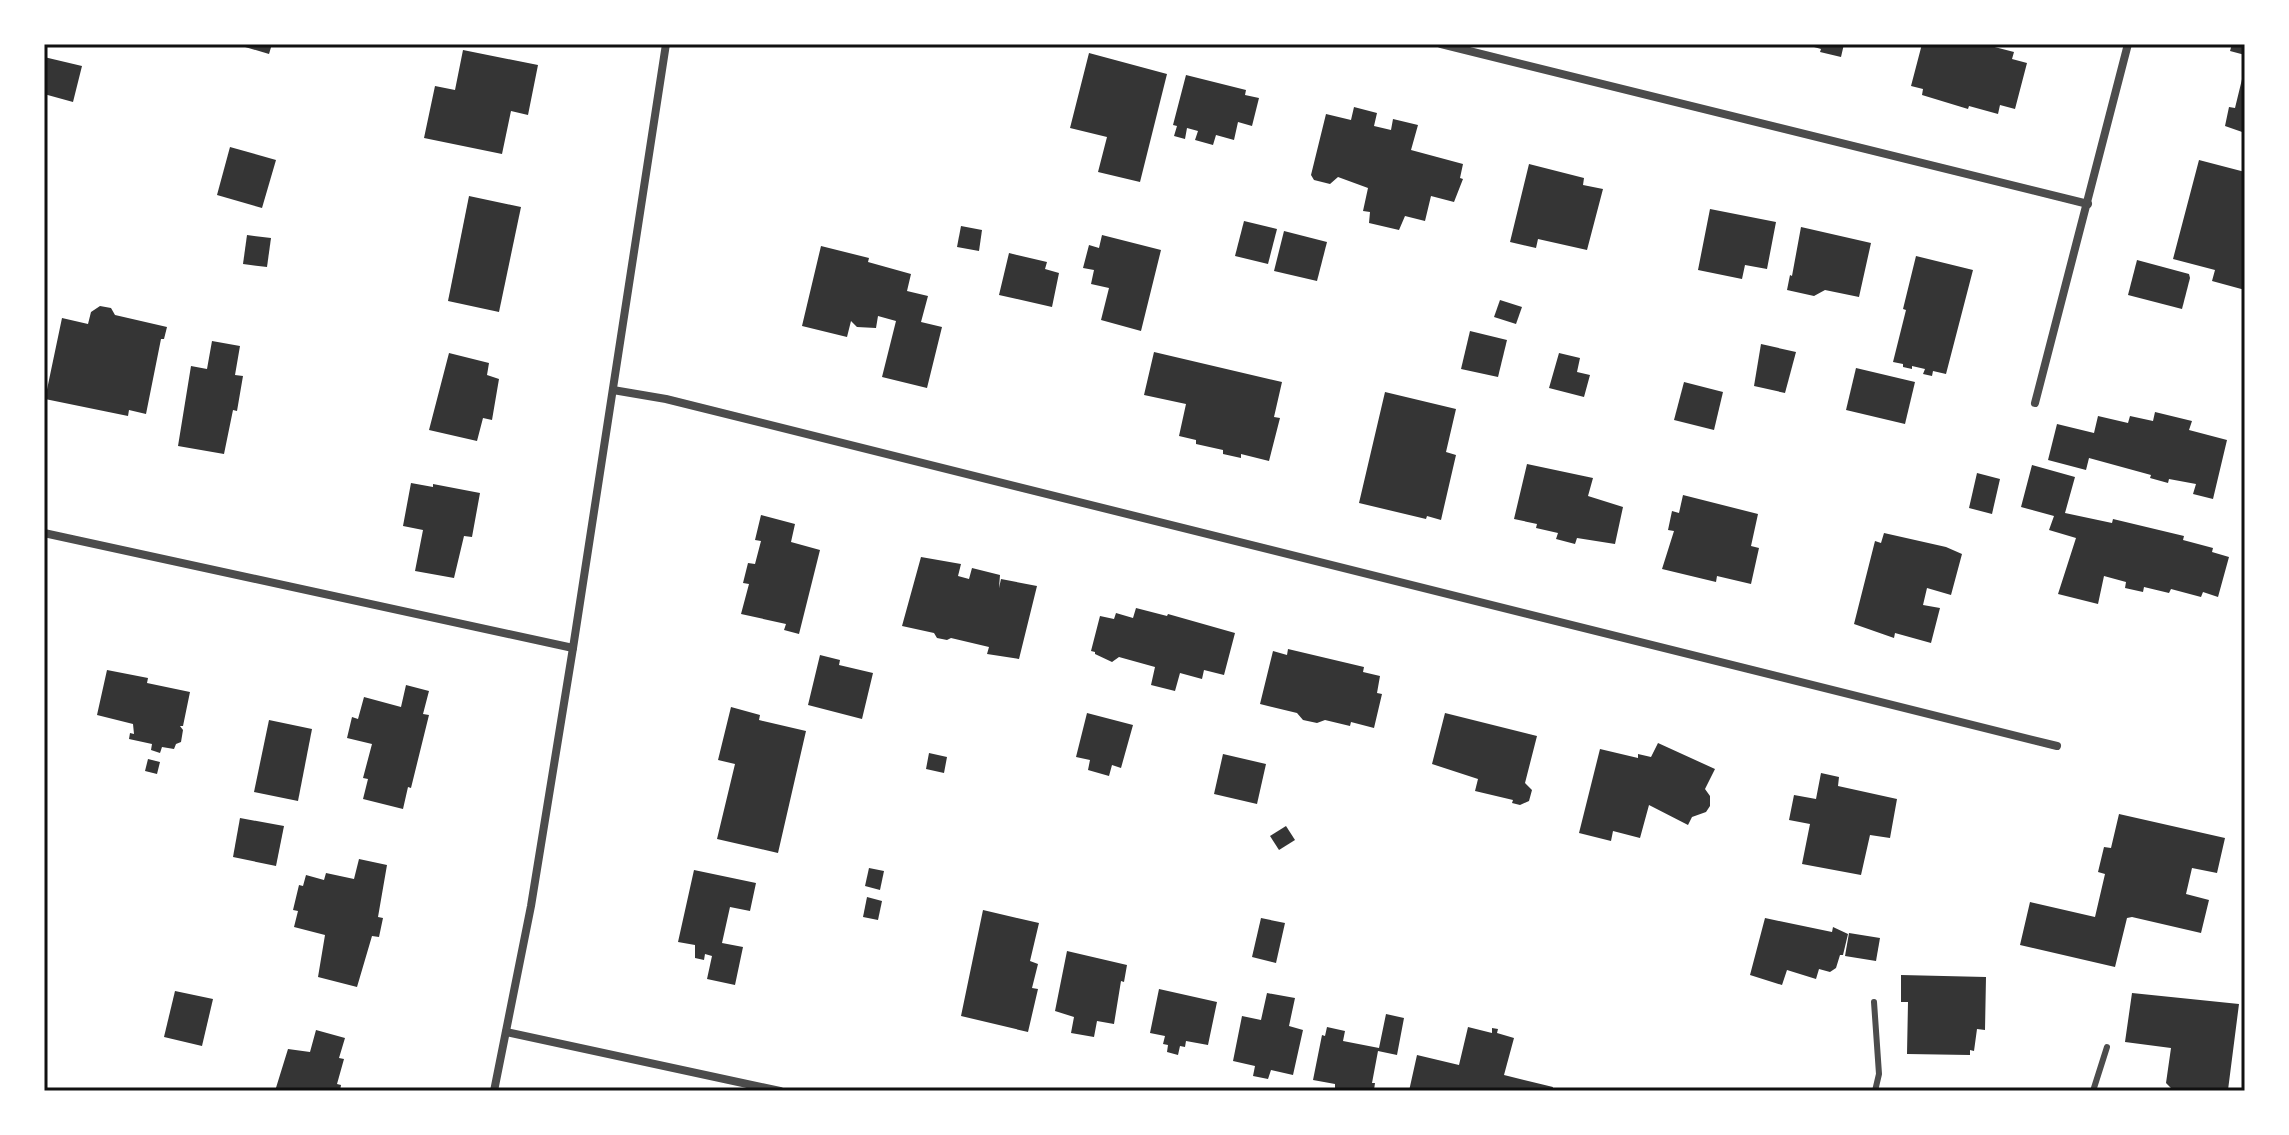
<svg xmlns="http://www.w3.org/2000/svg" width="2289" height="1135" font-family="'Source Sans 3',sans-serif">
<rect width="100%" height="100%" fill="#fff"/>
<g fill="#353535">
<path d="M235 44H272L269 54Z"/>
<path d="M1844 44 1841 57 1820 52 1821 49 1807 45Z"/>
<path d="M1922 44H1983L2014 52 2012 59 2027 63 2015 109 2000 105 1998 114 1969 106 1968 109 1922 95 1923 89 1911 86Z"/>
<path d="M2232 44H2245V55L2230 51Z"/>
<path d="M463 50 538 65 528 115 511 111 502 154 424 138 435 86 455 90Z"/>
<path d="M1089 53 1167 74 1140 182 1098 172 1107 137 1070 128Z"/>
<path d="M44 57 82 66 73 102 44 94Z"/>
<path d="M2244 71H2245V133L2225 126 2229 107 2235 108Z"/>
<path d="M1186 75 1246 90 1245 95 1259 98 1252 126 1238 122 1234 140 1216 135 1213 145 1195 140 1198 131 1187 128 1185 139 1174 136 1177 126 1173 125Z"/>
<path d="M1354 107 1377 113 1374 126 1391 130 1393 119 1418 125 1411 150 1463 164 1460 178 1463 179 1454 202 1431 196 1425 221 1405 216 1399 230 1369 223 1370 212 1363 211 1368 188 1338 177 1330 184 1314 180 1311 175 1326 114 1351 120Z"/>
<path d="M230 147 276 160 262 208 217 195Z"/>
<path d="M2199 160 2245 172V290L2212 281 2215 270 2173 259Z"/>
<path d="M1529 164 1584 178 1583 185 1603 189 1587 250 1538 239 1536 248 1510 242Z"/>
<path d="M469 196 521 207 499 312 448 301Z"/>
<path d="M1710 209 1776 222 1767 269 1745 265 1742 279 1698 270Z"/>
<path d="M1244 221 1277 229 1268 264 1235 256Z"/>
<path d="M961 226 982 230 979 251 957 247Z"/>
<path d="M1801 227 1871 243 1859 297 1825 290 1814 296 1787 290 1790 275 1792 276Z"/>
<path d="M1284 231 1327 242 1317 281 1274 271Z"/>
<path d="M247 235 271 238 267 267 243 264Z"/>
<path d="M1102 235 1161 250 1141 331 1101 320 1109 288 1091 284 1094 270 1083 268 1089 245 1099 248Z"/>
<path d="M821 246 869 258 868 262 911 274 907 291 928 296 921 322 942 327 927 388 882 377 896 321 878 316 876 328 857 327 851 321 847 337 802 326Z"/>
<path d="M1009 253 1047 262 1045 269 1059 273 1052 307 999 295Z"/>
<path d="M1916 256 1973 270 1946 374 1933 371 1932 376 1923 374 1925 369 1912 366V369L1903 367V364L1893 362 1906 310 1903 309Z"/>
<path d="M2137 260 2189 274 2190 278 2182 309 2128 295Z"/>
<path d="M1500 300 1522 307 1516 324 1494 317Z"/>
<path d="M100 306 111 308 115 315 167 327 164 339H161L146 414 129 410 128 416 45 399 62 318 88 324 91 312Z"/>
<path d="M1470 331 1507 340 1498 377 1461 369Z"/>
<path d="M212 341 240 346 235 375 243 376 237 411 233 410 224 454 178 446 191 366 207 369Z"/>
<path d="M1761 344 1796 352 1785 393 1754 386Z"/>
<path d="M1154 352 1282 382 1274 417 1280 418 1269 461 1241 454V458L1223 454V450L1196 444V440L1179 436 1186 404 1144 395Z"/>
<path d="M449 353 489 363 487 375 499 379 492 420 483 418 477 441 429 430Z"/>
<path d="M1559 353 1580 358 1577 372 1590 375 1584 397 1549 388Z"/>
<path d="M1856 368 1915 382 1905 424 1846 410Z"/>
<path d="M1684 382 1723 392 1714 430 1674 420Z"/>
<path d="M1385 392 1456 409 1446 452 1456 455 1441 520 1427 516 1426 519 1359 503Z"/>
<path d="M2155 412 2192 421 2189 430 2227 440 2213 499 2193 494 2196 484 2169 479 2168 483 2150 478 2151 475 2089 458 2086 470 2048 460 2057 424 2094 433 2098 416 2128 423 2130 416 2153 421Z"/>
<path d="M1527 464 1593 478 1588 496 1623 507 1615 544 1577 538 1575 544 1556 539 1558 533 1536 528 1537 524 1514 519Z"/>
<path d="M2032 465 2075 477 2065 513 2112 523 2113 519 2184 536 2183 540 2213 548 2212 552 2229 557 2218 597 2203 592 2201 597 2171 589 2169 593 2144 587 2143 592 2125 588 2126 582 2104 576 2098 604 2058 594 2076 538 2049 530 2054 516 2021 507Z"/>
<path d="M1977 473 2000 479 1992 514 1969 508Z"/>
<path d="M411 483 433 487V484L480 493 472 537 464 536 454 578 415 571 423 530 403 526Z"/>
<path d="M1683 495 1758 514 1751 546 1759 548 1751 584 1717 576 1716 582 1662 569 1674 531 1668 530 1672 511 1679 513Z"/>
<path d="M761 515 795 524 791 542 820 550 799 634 784 630 786 624 741 614 749 584 743 583 748 563 755 564 761 541 755 540Z"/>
<path d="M1884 533 1946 547 1962 554 1951 595 1927 588 1923 605 1940 608 1931 643 1895 633 1894 638 1854 624 1875 541 1881 543Z"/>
<path d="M921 557 961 564 958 576 969 579 972 568 1000 575 999 588 1001 579 1037 586 1019 659 987 654 989 647 951 638 947 640 937 638 934 633 902 626Z"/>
<path d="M1136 608 1167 616 1168 614 1235 633 1224 675 1204 670 1202 679 1180 673 1175 691 1151 685 1155 667 1119 657 1112 662 1095 654V652L1091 651 1100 616 1114 619 1116 613 1133 618Z"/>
<path d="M1288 649 1364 667 1363 672 1380 676 1377 693 1382 694 1374 728 1351 722 1350 726 1325 720 1317 723 1303 720 1297 713 1260 704 1273 651 1287 655Z"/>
<path d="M820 655 840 660 839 665 873 673 862 719 808 705Z"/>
<path d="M107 670 148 678 147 683 190 692 183 726H180L183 730 181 742 176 744 174 749 162 747 160 753 151 750 152 744 129 739 130 733 134 734 133 724 97 715Z"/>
<path d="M406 685 429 691 423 714 429 715 411 788 408 787 403 809 363 799 368 779 363 778 372 744 347 738 352 717 358 719 364 697 401 707Z"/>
<path d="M731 707 760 715 759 720 806 731 778 853 717 839 735 764 718 760Z"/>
<path d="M1087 713 1133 725 1121 768 1112 765 1109 776 1088 770 1090 760 1076 757Z"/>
<path d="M1445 713 1537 736 1525 783 1532 790 1529 801 1520 805 1512 803 1513 800 1475 791 1478 779 1432 764Z"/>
<path d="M269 720 312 729 298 801 254 792Z"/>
<path d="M1658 743 1715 769 1705 789 1710 796V806L1706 812 1692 817 1688 825 1649 805 1640 838 1613 831 1611 841 1579 833 1600 749 1638 758V754L1651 757Z"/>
<path d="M929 753 947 757 944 773 926 769Z"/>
<path d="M1223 754 1266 764 1257 804 1214 794Z"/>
<path d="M148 759 160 762 157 774 145 771Z"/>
<path d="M1821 773 1839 777 1838 786 1897 799 1890 838 1870 835 1861 875 1802 864 1810 824 1789 820 1794 795 1816 799Z"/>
<path d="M2119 814 2225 838 2217 873 2192 868 2186 894 2209 900 2201 933 2132 917 2127 918 2115 967 2020 945 2030 902 2095 917 2105 874 2098 872 2104 847 2111 848Z"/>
<path d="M240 818 284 826 276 866 233 857Z"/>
<path d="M1286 826 1295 840 1279 850 1270 836Z"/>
<path d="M359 859 387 865 378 917 383 918 379 937 372 936 357 987 318 977 325 935 294 927 298 911 293 910 299 885 303 886 306 875 324 880 326 873 354 879Z"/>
<path d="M869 868 884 871 880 890 865 886Z"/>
<path d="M694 870 756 883 750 911 730 907 722 943 743 947 735 985 707 979 712 956 705 954 704 960 695 958V945L678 942Z"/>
<path d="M867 897 882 901 878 920 863 917Z"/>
<path d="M983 910 1039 923 1030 961 1038 964 1032 988 1038 989 1028 1032 961 1016Z"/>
<path d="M1261 918 1285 923 1276 963 1252 957Z"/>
<path d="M1765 918 1832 932 1833 927 1848 934 1843 955H1840L1836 968 1830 972 1819 969 1816 979 1787 970 1782 985 1750 975Z"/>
<path d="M1849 933 1880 938 1876 961 1845 956Z"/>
<path d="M1067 951 1127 965 1124 982 1121 981 1114 1024 1097 1021 1094 1037 1071 1033 1074 1017 1055 1011Z"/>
<path d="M1901 975 1986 977 1985 1030 1977 1029 1974 1051 1970 1050V1055L1907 1054 1908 1002H1901Z"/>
<path d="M1159 989 1217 1002 1208 1045 1186 1041 1185 1047 1180 1046 1178 1055 1167 1052 1168 1045 1163 1044 1165 1036 1150 1033Z"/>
<path d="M175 991 213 999 202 1046 164 1037Z"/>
<path d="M1267 993 1295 998 1289 1026 1303 1030 1293 1075 1271 1070 1268 1079 1253 1076 1255 1066 1233 1061 1242 1016 1261 1020Z"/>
<path d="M2132 993 2239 1004 2228 1090 2190 1091 2171 1088 2166 1083 2171 1048 2125 1042Z"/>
<path d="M1386 1014 1404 1018 1397 1055 1378 1051 1372 1083H1375L1374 1090 1347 1088 1346 1091 1335 1090V1084L1313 1080 1322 1035 1325 1036 1327 1027 1345 1031 1343 1041 1379 1048Z"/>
<path d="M1468 1027 1492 1033V1028L1498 1029 1497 1033 1514 1038 1504 1075 1553 1087 1552 1091H1409L1417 1055 1459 1065Z"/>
<path d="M316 1030 345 1038 339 1058 344 1059 337 1084 341 1085 340 1091H275L288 1049 310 1052Z"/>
</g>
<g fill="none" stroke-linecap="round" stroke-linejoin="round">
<g stroke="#4c4c4c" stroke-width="6">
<path d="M1874 1002 1879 1074 1875 1091"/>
<path d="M2093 1091 2107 1047"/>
</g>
<g stroke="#4c4c4c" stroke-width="8">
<path d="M1441 44 2088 204"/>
<path d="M613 390 666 399 2057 746"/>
<path d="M2035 403 2128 44"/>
<path d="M44 533 573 648"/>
<path d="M506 1032 780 1091"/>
<path d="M494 1091 531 906 573 648 666 44"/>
</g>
</g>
<rect width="2289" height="1135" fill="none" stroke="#ffffff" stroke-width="92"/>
<rect x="46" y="46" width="2197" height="1043" fill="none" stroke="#111" stroke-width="3"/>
</svg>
